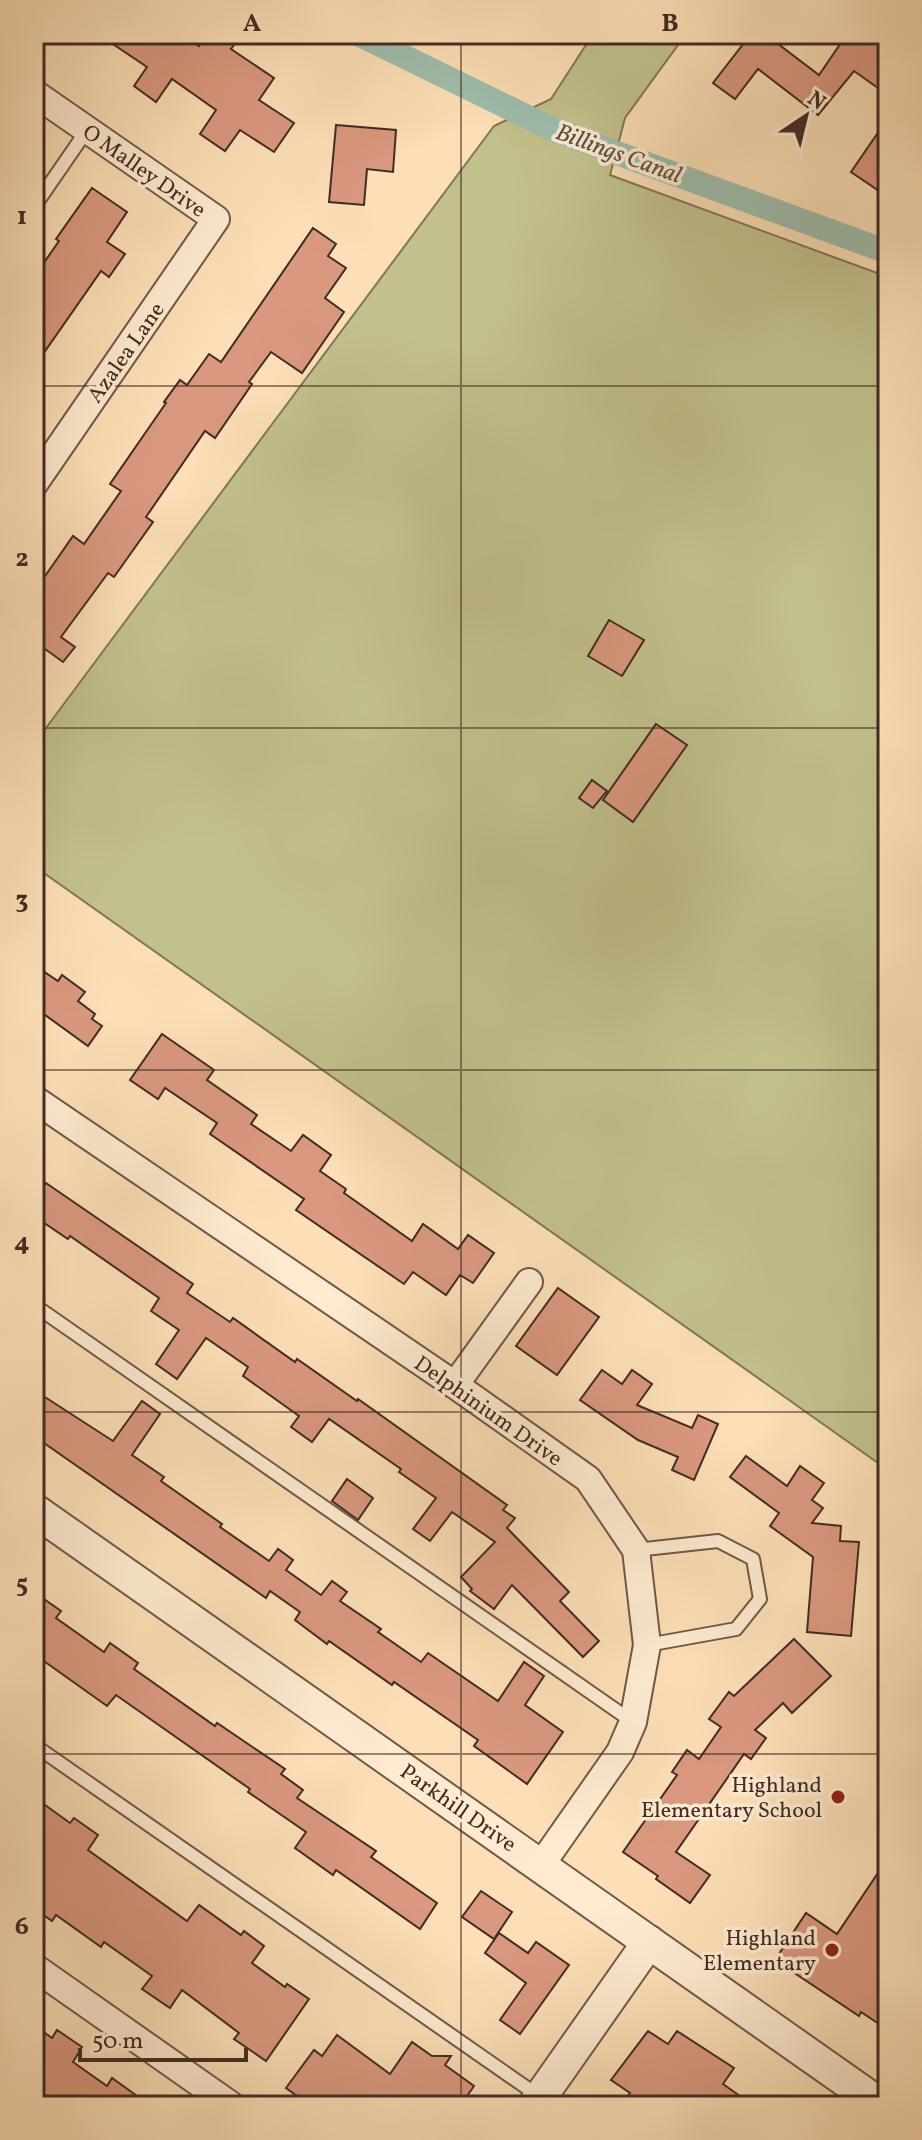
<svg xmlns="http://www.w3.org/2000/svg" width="922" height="2140" font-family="Vollkorn,serif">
<rect width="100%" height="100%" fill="#fcdfb6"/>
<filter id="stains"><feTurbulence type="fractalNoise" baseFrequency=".0025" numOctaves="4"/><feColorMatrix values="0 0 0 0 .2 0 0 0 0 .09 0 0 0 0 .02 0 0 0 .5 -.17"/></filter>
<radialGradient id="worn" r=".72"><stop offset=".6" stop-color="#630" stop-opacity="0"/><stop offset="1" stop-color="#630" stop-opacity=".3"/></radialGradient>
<path fill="#c2c18c" stroke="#827658" stroke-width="2" d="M593 34H686L625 118 610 175 888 277V1470L34 866V744L494 126 551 99Z"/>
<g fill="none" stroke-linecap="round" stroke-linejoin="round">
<path stroke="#9fbdad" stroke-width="24" d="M358 34 554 130 888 252"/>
</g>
<g fill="#da987f" stroke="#422b23" stroke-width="2">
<path d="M98 34H182L199 46 207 34H242L231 49 274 78 259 100 294 123 274 152 240 130 225 151 200 134 216 110 172 79 156 102 134 86 147 67Z"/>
<path d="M751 34H765L819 75 847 34H888V95L854 71 818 115 758 69 735 99 713 83Z"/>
<path d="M888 118V197L851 172Z"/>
<path d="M336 125 396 130 393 172 367 169 364 205 329 202Z"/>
<path d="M92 188 127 212 107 242 125 254 109 277 101 271 34 367V277L59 241 56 239Z"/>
<path d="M313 228 336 244 328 256 346 268 325 298 344 312 302 373 271 352 249 382 252 384 215 438 205 431 146 517 153 522 114 577 108 573 61 637 75 647 63 662 34 641V592L73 536 84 544 121 491 110 484 166 403 164 402 180 380 187 385 209 354 221 362Z"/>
<path d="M609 620 644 640 622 676 588 656Z"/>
<path d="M656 724 687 745 633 822 603 800Z"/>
<path d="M592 780 607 791 593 808 579 798Z"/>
<path d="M34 965 58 981 62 975 85 992 78 1001 95 1014 92 1019 102 1026 88 1046 34 1007Z"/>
<path d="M162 1034 214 1070 207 1080 257 1115 251 1124 291 1151 303 1135 331 1155 320 1171 346 1189 344 1193 412 1241 423 1224 458 1249 468 1235 494 1253 473 1283 460 1275 446 1295 413 1272 404 1284 296 1210 304 1199 210 1134 217 1123 165 1088 158 1099 130 1080Z"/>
<path d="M46 1183 193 1284 187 1293 230 1322 233 1318 295 1362 297 1359 357 1401 358 1399 507 1505 503 1510 515 1518 507 1528 569 1592 560 1601 599 1641 583 1657 512 1585 494 1609 470 1591 472 1589 461 1577 495 1542 452 1512 430 1541 413 1529 436 1498 399 1472 401 1469 329 1419 312 1442 291 1427 299 1416 243 1376 248 1367 206 1338 177 1379 156 1364 179 1330 151 1311 159 1298 70 1236 68 1239 34 1216V1200Z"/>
<path d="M558 1288 599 1317 557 1375 516 1346Z"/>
<path d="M602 1370 622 1384 632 1370 652 1384 637 1405 692 1428 698 1415 718 1424 694 1480 672 1470 678 1457 638 1440 580 1400Z"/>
<path d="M34 1390 113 1441 142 1401 160 1414 132 1455 164 1477 161 1481 222 1524 220 1527 269 1561 278 1549 293 1560 286 1570 321 1595 332 1581 347 1592 340 1601 381 1629 378 1632 421 1662 428 1653 498 1701 524 1662 544 1676 525 1705 563 1732 527 1784 474 1746 478 1740 394 1682 392 1685 329 1641 327 1644 295 1620 300 1612 270 1591 266 1598 34 1436Z"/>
<path d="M746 1456 787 1486 800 1466 824 1483 812 1500 823 1508 812 1523 841 1526 840 1541 859 1542 851 1636 807 1632 813 1557 770 1526 779 1513 730 1477Z"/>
<path d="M347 1479 373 1498 358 1520 332 1501Z"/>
<path d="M34 1592 61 1611 56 1618 104 1652 110 1643 138 1663 134 1669 215 1726 217 1723 285 1769 281 1774 303 1790 297 1798 376 1851 371 1857 437 1903 420 1929 336 1870 333 1875 295 1848 306 1832 248 1792 250 1789 116 1695 107 1706 34 1654Z"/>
<path d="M794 1639 831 1676 792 1713 783 1703 755 1730 766 1738 751 1759 744 1754 676 1852 710 1875 690 1903 656 1879 658 1876 623 1852 677 1775 672 1772 687 1750 699 1759 721 1727 709 1719 729 1692 734 1696Z"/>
<path d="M34 1797 70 1823 74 1818 98 1835 88 1850 187 1921 199 1905 241 1935 244 1931 264 1946 252 1963 285 1987 287 1984 309 1999 266 2061 234 2039 239 2033 182 1990 170 2008 142 1989 152 1976 104 1942 101 1947 56 1915 52 1921 34 1908Z"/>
<path d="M888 1858V2030L861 2012 859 2016 775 1960 806 1913 837 1934Z"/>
<path d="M481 1891 512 1912 494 1939 462 1917Z"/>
<path d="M499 1933 528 1953 536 1942 569 1965 520 2034 500 2020 526 1983 485 1953Z"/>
<path d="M34 2025 52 2038 57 2030 82 2047 73 2062 107 2086 112 2078 137 2096 130 2106H34Z"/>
<path d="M648 2031 668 2044 677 2031 734 2068 723 2084 754 2106H621L630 2093 611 2080Z"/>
<path d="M337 2035 390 2074 412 2042 432 2056H451L445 2065 474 2086 460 2106H311L286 2088 314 2050 322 2056Z"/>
</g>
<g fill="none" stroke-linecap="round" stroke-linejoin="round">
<g stroke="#705848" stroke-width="16">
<g id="service">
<path d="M34 207 87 130"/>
<path d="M34 1305 633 1722"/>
<path d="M636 1550 718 1541 753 1559 760 1599 736 1629 647 1645"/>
<path d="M34 1745 540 2097"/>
</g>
</g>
<g stroke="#705848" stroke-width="30">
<g id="minor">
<path d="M34 93 216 219 34 484"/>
<path d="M34 1099 455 1385 588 1479 636 1550 647 1645 633 1722 620 1752 541 1865"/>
<path d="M455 1385 529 1282"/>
<path d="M34 1967 232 2106"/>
</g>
</g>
<g stroke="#705848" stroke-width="36">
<g id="tertiary">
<path d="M34 1510 882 2106"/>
<path d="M534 2106 649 1942"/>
</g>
</g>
<use href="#service" stroke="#fdead0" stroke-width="12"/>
<use href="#minor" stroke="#fdead0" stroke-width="26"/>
<use href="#tertiary" stroke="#fdead0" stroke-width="32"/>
</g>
<path fill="none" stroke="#422b23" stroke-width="2" stroke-opacity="0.55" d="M461 34V2106M34 386H888M34 728H888M34 1070H888M34 1412H888M34 1754H888"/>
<g fill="#8f2418" stroke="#fdead0" stroke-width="3">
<circle cx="838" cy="1797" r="8"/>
<circle cx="832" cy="1950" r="8"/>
</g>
<g text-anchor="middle" stroke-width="7" stroke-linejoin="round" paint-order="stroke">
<g font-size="22" fill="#422b23" stroke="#fdead0">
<text transform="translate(145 170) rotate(35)" y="8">O Malley Drive</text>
<text transform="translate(125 352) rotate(-55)" y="8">Azalea Lane</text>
<text transform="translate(489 1410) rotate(35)" y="8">Delphinium Drive</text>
<text transform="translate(459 1807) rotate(35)" y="8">Parkhill Drive</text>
</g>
<g font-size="22" fill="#422b23" stroke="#fdead0" text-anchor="end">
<text x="822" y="1792">Highland<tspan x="822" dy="25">Elementary School</tspan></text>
<text x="816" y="1945">Highland<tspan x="816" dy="25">Elementary</tspan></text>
</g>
<g font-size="24" font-style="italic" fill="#595046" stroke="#fdead0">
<text transform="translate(619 153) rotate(20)" y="8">Billings Canal</text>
</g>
</g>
<rect width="922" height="2140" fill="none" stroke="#fcdfb6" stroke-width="88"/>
<g transform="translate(806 116) rotate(35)" stroke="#fdead0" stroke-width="6" paint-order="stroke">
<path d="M0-6L14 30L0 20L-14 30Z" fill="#422b23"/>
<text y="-12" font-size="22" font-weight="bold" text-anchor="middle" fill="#422b23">N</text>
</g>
<path d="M80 2048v12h166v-12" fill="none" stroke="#422b23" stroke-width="4"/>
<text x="92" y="2048" font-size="24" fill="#422b23" stroke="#fdead0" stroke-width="6" paint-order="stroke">50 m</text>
<rect x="44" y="44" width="834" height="2052" fill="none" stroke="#422b23" stroke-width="3"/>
<g font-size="26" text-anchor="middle" font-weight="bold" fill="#422b23">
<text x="252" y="31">A</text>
<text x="670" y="31">B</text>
<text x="22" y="224">1</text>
<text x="22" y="566">2</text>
<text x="22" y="908">3</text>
<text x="22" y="1250">4</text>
<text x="22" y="1592">5</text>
<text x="22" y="1934">6</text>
</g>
<rect width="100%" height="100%" filter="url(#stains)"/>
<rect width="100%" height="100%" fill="url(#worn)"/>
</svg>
